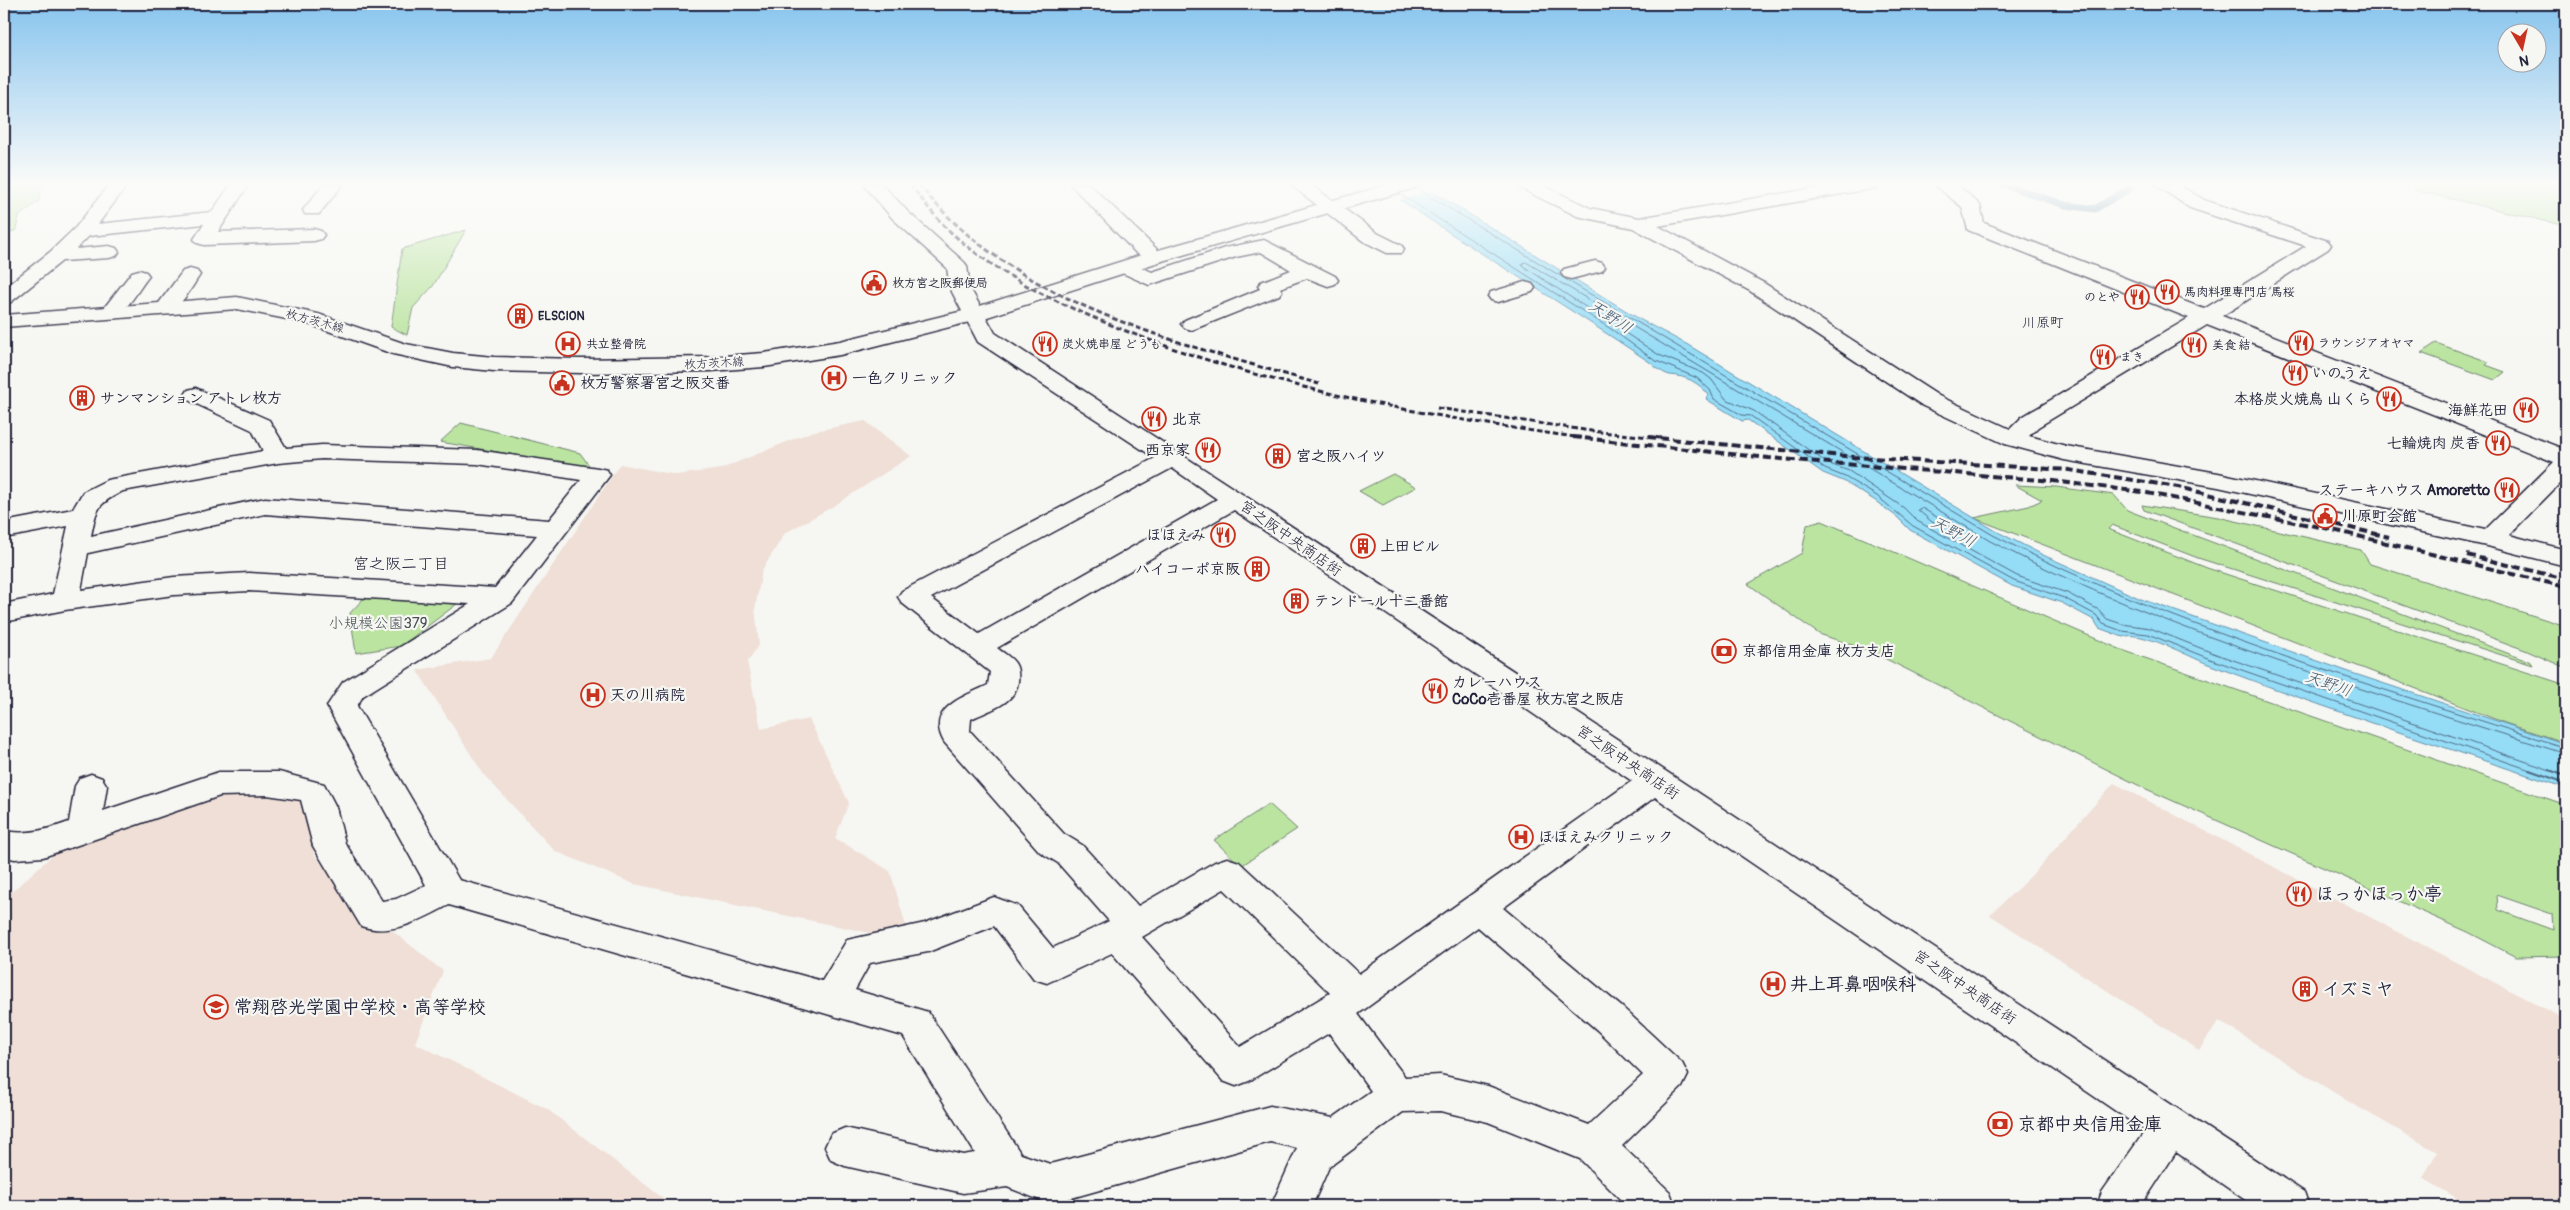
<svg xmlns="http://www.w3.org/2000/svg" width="2570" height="1210" font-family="Pangolin,'Klee One',sans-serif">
<rect width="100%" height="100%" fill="#f6f6f2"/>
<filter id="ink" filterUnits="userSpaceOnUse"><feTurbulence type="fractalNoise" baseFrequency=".02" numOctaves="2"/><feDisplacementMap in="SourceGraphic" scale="10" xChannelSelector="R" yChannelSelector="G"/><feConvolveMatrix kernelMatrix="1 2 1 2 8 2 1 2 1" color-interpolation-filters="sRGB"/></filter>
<g filter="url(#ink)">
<g fill="#efdfd6">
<path d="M865 421 911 456 832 507 785 533 762 570 755 609 759 645 747 662 761 729 809 719 849 803 835 838 890 871 906 926 890 937 634 884 555 851 484 775 417 670 491 658 620 464 676 475 721 469 811 432Z"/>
<path d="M2114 783 2566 1020V1206H2470L2423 1178 2437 1152 2351 1103 2219 1021 2199 1050 1990 915 2031 876Z"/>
<path d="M289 791 306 802 314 854 365 922 390 929 443 971 415 1043 547 1109 673 1206H4V895L7 896 65 844 210 793Z"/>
</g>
<g fill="#bbe4a1" stroke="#6e836e" fill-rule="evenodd">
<path d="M12 184H47L41 189 39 201 19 216 16 230 4 236V191Z"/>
<path d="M2418 184H2566V226L2414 190Z"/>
<path d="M466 230 433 286 413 308 407 335 391 327 402 249Z"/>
<path d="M2436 343 2489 362 2486 365 2505 372 2495 380 2421 353Z"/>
<path d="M461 423 580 453 591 468 440 442Z"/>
<path d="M1393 474 1416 487 1383 505 1359 491Z"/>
<path d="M2015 485 2056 487 2114 495 2127 510 2137 514 2531 662 2533 665 2198 558 2112 525 2108 529 2207 568 2566 685V743L2505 723 1974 518 2029 506 2042 500Z"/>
<path d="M2142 505 2218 517 2361 550 2370 564 2566 626V668L2525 650 2144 510Z"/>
<path d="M1822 521 2122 650 2566 805V956L2516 957 2468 932 2144 788 1870 651 1819 634 1748 584 1802 553 1807 525ZM2497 895 2552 914 2553 930 2498 910Z"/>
<path d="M365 597 457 604 401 646 356 653 350 613Z"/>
<path d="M1269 804 1297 829 1241 866 1214 840Z"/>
</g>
<path fill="#95dcf6" stroke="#6792ab" d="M1377 184H1420L1641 320 1688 345 1996 531 2043 555 2141 599 2355 674 2566 744V788C2447 748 2326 709 2208 664 2190 657 2139 629 2123 637L2099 628 2094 620 2062 603 2012 586 1910 530 1897 517 1874 500 1843 481 1823 473 1748 420 1742 421 1706 399 1709 395C1698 382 1686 376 1670 375 1664 374 1655 367 1651 363 1561 302 1466 246 1377 184Z"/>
<path fill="#f6f6f2" d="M1374 184H1424L1434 190 1397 201Z"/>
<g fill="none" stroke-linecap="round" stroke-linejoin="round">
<g stroke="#506c86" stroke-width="1">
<path d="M1418 186 1421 191 1562 277"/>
<path d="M1400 194 1614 331 1654 360 1697 378 1710 390 1714 399 1742 415 1751 416 1825 469 1845 477 1877 496 1913 526 2014 581 2064 598 2096 615 2103 624 2122 631 2148 634 2210 659 2533 771"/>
<path d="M1565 279 1993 535C2174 629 2373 685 2566 748"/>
<path d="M1922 508 1948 524 1949 528 1932 522 1918 510Z"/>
<path d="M2553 771 2213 653 2150 628 2122 624 2107 619 2099 610 2067 593 2017 576 1917 521 1904 508 1849 471 1827 463 1754 411 1726 399 1711 379 1703 373 1659 355 1523 266 1522 263 1526 262 1990 541C2170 635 2373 692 2566 754"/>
</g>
<g stroke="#506c86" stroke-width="2">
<path d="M2529 770 2566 783"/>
<path d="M2549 770 2566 776"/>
</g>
<path stroke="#6792ab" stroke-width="7" d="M2003 184 2065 205 2095 209 2130 188"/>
<g stroke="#22223b" stroke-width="3">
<g id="minor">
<path d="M110 184H128L98 224 212 212 231 184H249L218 232 314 229 321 231 324 235 321 239 314 241 204 245 197 243 194 239 204 224 89 236 76 249 109 246 116 248 119 252 116 256 109 258 62 261 11 302 4 304V288L50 252 76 227Z"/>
<path d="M324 184H343L319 214H305L303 210Z"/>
<path d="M863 184H882L907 211 964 262 967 266 970 288 995 333 1541 689 2304 1192 2309 1206H2254L2176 1152 2141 1206H2097L2102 1192 2145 1131 1655 797 1503 908 1623 1008 1682 1063 1688 1075 1682 1087 1622 1146 1670 1192 1675 1206H1627L1580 1159 1488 1122 1440 1111 1403 1112 1329 1167 1312 1206H1271L1297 1148 1270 1142 1050 1204 1007 1187 963 1193 845 1166 831 1160 825 1147 831 1134 845 1128 963 1155 975 1153 903 1036 449 905C422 919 392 937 361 926L313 846 301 800 267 795 220 796 43 857 15 859 4 857V831C27 835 47 830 69 822L75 786 80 778 91 774 102 778 107 786 103 811 219 772H279L324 784 336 807 345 843 382 901 396 899 426 885 327 706 343 682 470 604 249 591 174 595 65 610 4 622V604L53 594 68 526 4 538V522L73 509 83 492 107 480 263 451 252 430 188 400 185 395 188 390 196 388 269 420 286 448 322 445 477 450 598 468 607 470 610 475 512 603 363 696 357 706 459 880 822 981 847 940 925 923 994 897 1018 906 1053 948 1109 921 1058 863 1040 852 944 742C925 708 964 697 988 685L990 672 902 603 898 597 902 591 1155 458 978 342 950 288 947 268 893 219ZM322 459 477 464 581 480 549 520 265 498 91 536C97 508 96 505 123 491L278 463ZM1172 468 1217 499 979 634 931 598ZM1234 510 1632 781 1359 974 1239 862 1227 858 1215 862 1138 906 1082 845 1064 834 970 731 971 719C989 710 1015 704 1018 682 1020 662 1013 660 997 648ZM265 514 537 535 495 588 249 573 174 577 81 590 88 553ZM1224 889 1330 993 1240 1047 1142 937ZM994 926 1034 979 1047 983 1112 953 1223 1081 1236 1086 1249 1081 1329 1033 1371 1091 1333 1118 1270 1106 1050 1164 1021 1154 928 1012 855 990 870 963 928 952ZM1478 927 1597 1030 1643 1075 1589 1125 1488 1086 1440 1075 1405 1077 1358 1014Z"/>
<path d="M1070 184H1089L1165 257 1162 261H1148L1135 252Z"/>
<path d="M1290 184H1310L1377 233 1401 245 1404 249 1401 253H1387L1363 241Z"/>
<path d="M1517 184H1540L1590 208 1639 218 1839 184H1879L1876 188 1870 189 1658 226 1764 283 1939 396 2010 429 2022 417 2189 318 1968 230 1962 207 1934 184H1957L1980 205 1984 223 2204 309 2306 246 2190 208 2155 184H2177L2204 200 2328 241 2331 245 2328 249 2222 316 2566 450V477L2509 535 2566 550V566L2491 547 2218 487 2064 460 2005 444 1923 406 1750 291 1633 228 1577 216 1520 188ZM2207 325 2554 462 2485 530 2218 473 2066 446 2029 436 2038 427Z"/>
<path d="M1264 240 1335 276 1338 280 1335 284 1328 286 1307 278 1280 288 1282 291 1279 295 1192 330 1185 328 1181 324 1185 320 1260 289 1258 286 1261 282 1291 270 1261 252 1236 257 1149 285 1118 271 1115 267 1118 263H1132L1152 272 1225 248Z"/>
<path d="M1595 261 1602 263 1605 267 1602 271 1571 279 1564 277 1561 273 1564 269Z"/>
<path d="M190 269 197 271 200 275C190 289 178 316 159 311L156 307 183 271Z"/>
<path d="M139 270 146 272 149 276 146 280C135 294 123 321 104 316L101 312 104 308 132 272Z"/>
<path d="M1525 282 1532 284 1535 288 1532 292 1498 302 1491 300 1488 296 1491 292Z"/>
</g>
</g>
<g stroke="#22223b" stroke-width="3">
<path id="major" d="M1390 184H1418L1415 188 1162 261 981 319 840 355 764 367 711 371 581 373 494 371 453 367 393 354 306 323 237 309 4 327V315L237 297 318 314 406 344 453 353 494 357 581 359 711 357 764 353 840 341 967 310 1148 253Z"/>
</g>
<use href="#minor" fill="#f6f6f2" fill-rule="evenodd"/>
<use href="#major" fill="#f6f6f2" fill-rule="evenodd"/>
<g stroke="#22223b" stroke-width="3" stroke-dasharray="5.5 3" stroke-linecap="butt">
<path d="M910 184C924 202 937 220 954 235 995 272 1047 298 1097 319 1251 385 1417 415 1582 438"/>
<path d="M919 184C1014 305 1178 342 1319 384"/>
<path d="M1437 408 1591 431 1660 438"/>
</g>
<g stroke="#22223b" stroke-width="4" stroke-dasharray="8 4" stroke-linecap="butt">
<path d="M1573 437 1769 458 2053 481 2142 492 2325 528 2566 587"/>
<path d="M1648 437 1854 457 2069 470 2178 487 2389 537"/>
<path d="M2467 555 2566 579"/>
</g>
</g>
</g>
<linearGradient id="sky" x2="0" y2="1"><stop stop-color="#87c4ee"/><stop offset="0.52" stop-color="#fbfbf9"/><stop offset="1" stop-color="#fbfbf9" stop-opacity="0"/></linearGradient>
<rect width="2570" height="353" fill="url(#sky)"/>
<defs>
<g id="civic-ring" transform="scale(1.25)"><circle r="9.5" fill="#f6f6f2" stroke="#c8321e" stroke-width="1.5"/><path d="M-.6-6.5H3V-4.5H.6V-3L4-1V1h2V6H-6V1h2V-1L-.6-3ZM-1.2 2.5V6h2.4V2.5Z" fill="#c8321e"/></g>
<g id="restaurant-ring" transform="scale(1.25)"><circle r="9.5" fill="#f6f6f2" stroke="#c8321e" stroke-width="1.5"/><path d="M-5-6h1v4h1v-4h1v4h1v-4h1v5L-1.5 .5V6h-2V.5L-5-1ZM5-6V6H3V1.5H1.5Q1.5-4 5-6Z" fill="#c8321e"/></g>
<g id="building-ring" transform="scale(1.25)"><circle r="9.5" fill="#f6f6f2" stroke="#c8321e" stroke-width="1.5"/><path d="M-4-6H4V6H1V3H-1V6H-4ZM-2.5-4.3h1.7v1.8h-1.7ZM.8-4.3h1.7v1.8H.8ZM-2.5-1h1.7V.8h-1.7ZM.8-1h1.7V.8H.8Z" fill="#c8321e"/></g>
<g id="hospital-ring" transform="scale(1.25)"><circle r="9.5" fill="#f6f6f2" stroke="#c8321e" stroke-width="1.5"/><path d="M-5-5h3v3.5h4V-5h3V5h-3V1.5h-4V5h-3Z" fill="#c8321e"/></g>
<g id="bank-ring" transform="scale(1.25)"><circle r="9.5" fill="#f6f6f2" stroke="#c8321e" stroke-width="1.5"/><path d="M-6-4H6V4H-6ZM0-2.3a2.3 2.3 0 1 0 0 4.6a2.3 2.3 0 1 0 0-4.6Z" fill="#c8321e"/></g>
<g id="school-ring" transform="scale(1.25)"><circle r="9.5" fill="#f6f6f2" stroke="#c8321e" stroke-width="1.5"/><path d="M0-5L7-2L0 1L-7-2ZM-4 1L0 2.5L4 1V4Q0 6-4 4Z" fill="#c8321e"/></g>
</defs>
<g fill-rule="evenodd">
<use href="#civic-ring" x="874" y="283"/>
<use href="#restaurant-ring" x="2167" y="292"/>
<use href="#restaurant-ring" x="2137" y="297"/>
<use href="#building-ring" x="520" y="316"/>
<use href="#restaurant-ring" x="2301" y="343"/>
<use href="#hospital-ring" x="568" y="344"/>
<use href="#restaurant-ring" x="1045" y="344"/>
<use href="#restaurant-ring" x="2194" y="345"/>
<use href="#restaurant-ring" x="2103" y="357"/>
<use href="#restaurant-ring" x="2295" y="373"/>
<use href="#hospital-ring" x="834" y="378"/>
<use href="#civic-ring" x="562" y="383"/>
<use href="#building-ring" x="82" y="398"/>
<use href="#restaurant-ring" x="2389" y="399"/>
<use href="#restaurant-ring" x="2526" y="410"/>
<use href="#restaurant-ring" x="1154" y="419"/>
<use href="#restaurant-ring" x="2498" y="443"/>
<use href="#restaurant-ring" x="1208" y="450"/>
<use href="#building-ring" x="1278" y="456"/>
<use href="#restaurant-ring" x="2507" y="490"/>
<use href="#civic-ring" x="2325" y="516"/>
<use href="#restaurant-ring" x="1223" y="535"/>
<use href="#building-ring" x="1363" y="546"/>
<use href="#building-ring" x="1257" y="569"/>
<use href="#building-ring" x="1296" y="601"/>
<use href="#bank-ring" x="1724" y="651"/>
<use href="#restaurant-ring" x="1435" y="691"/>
<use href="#hospital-ring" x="593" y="695"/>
<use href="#hospital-ring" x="1521" y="837"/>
<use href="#restaurant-ring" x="2299" y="894"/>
<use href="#hospital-ring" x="1773" y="984"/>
<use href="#building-ring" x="2305" y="989"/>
<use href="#school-ring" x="216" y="1007"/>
<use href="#bank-ring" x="2000" y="1124"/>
</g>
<g text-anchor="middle" stroke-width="4.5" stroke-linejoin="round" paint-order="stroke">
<g font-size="12" font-weight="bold" fill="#22223b" stroke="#f6f6f2" text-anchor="start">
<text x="892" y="287">枚方宮之阪郵便局</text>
<text x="2184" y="296">馬肉料理専門店 馬桜</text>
<text x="2120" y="301" text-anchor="end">のとや</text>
<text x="538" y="320">ELSCION</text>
<text x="2318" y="347">ラウンジアオヤマ</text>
<text x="586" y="348">共立整骨院</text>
<text x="1062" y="348">炭火焼串屋 どうも</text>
<text x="2212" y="349">美食 結</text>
<text x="2120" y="361">まき</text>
</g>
<g font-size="12" fill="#22223b" stroke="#f6f6f2">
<text transform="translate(315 321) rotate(15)" y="4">枚方茨木線</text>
<text transform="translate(714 363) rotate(-3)" y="4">枚方茨木線</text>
</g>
<g font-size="14" fill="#22223b" stroke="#f6f6f2">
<text x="2043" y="327">川原町</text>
</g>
<g font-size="15" font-weight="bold" fill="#22223b" stroke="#f6f6f2" text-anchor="start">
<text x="2312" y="378">いのうえ</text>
<text x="852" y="383">一色クリニック</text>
<text x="580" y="388">枚方警察署宮之阪交番</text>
<text x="100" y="403">サンマンション アトレ枚方</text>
<text x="2372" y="404" text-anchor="end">本格炭火焼鳥 山くら</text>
<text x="2508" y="415" text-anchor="end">海鮮花田</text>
<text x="1172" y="424">北京</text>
<text x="2480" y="448" text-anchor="end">七輪焼肉 炭香</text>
<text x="1190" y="455" text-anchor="end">西京家</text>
<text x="1296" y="461">宮之阪ハイツ</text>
<text x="2490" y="495" text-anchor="end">ステーキハウス Amoretto</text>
<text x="2342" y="521">川原町会館</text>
<text x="1206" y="540" text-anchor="end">ほほえみ</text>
<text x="1380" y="551">上田ビル</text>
<text x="1240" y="574" text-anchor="end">ハイコーポ京阪</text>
<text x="1314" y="606">テンドール十二番館</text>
<text x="1742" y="656">京都信用金庫 枚方支店</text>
<text x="1452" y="687">カレーハウス<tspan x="1452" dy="17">CoCo壱番屋 枚方宮之阪店</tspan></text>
<text x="610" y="700">天の川病院</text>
<text x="1538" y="842">ほほえみクリニック</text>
</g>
<g font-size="15" fill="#22223b" stroke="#f6f6f2">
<text transform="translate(1291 538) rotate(35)" y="5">宮之阪中央商店街</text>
<text transform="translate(1628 762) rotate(34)" y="5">宮之阪中央商店街</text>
<text transform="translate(1965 987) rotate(34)" y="5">宮之阪中央商店街</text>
</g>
<g font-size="15" fill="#485254" stroke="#f6f6f2">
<text x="378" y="628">小規模公園379</text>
</g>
<g font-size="16" font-style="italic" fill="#445a73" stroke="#f6f6f2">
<text transform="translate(1611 316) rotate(33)" y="6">天野川</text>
<text transform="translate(1954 531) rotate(28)" y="6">天野川</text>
<text transform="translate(2329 683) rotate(19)" y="6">天野川</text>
</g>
<g font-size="16" fill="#22223b" stroke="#f6f6f2">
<text x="401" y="569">宮之阪二丁目</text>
</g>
<g font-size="18" font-weight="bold" fill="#22223b" stroke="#f6f6f2" text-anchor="start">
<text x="2316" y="900">ほっかほっか亭</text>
<text x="1790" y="990">井上耳鼻咽喉科</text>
<text x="2322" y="995">イズミヤ</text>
<text x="234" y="1013">常翔啓光学園中学校・高等学校</text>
<text x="2018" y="1130">京都中央信用金庫</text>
</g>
</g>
<rect width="2570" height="1210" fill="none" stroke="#f6f6f2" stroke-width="20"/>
<rect x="10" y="10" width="2550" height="1190" fill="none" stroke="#22223b" stroke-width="2" filter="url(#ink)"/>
<g transform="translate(2522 48) rotate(171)"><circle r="24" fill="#f6f6f2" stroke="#a1a1a9"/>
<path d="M0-4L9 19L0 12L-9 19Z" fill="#c8321e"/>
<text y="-8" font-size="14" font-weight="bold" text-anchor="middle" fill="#22223b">N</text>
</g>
</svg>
